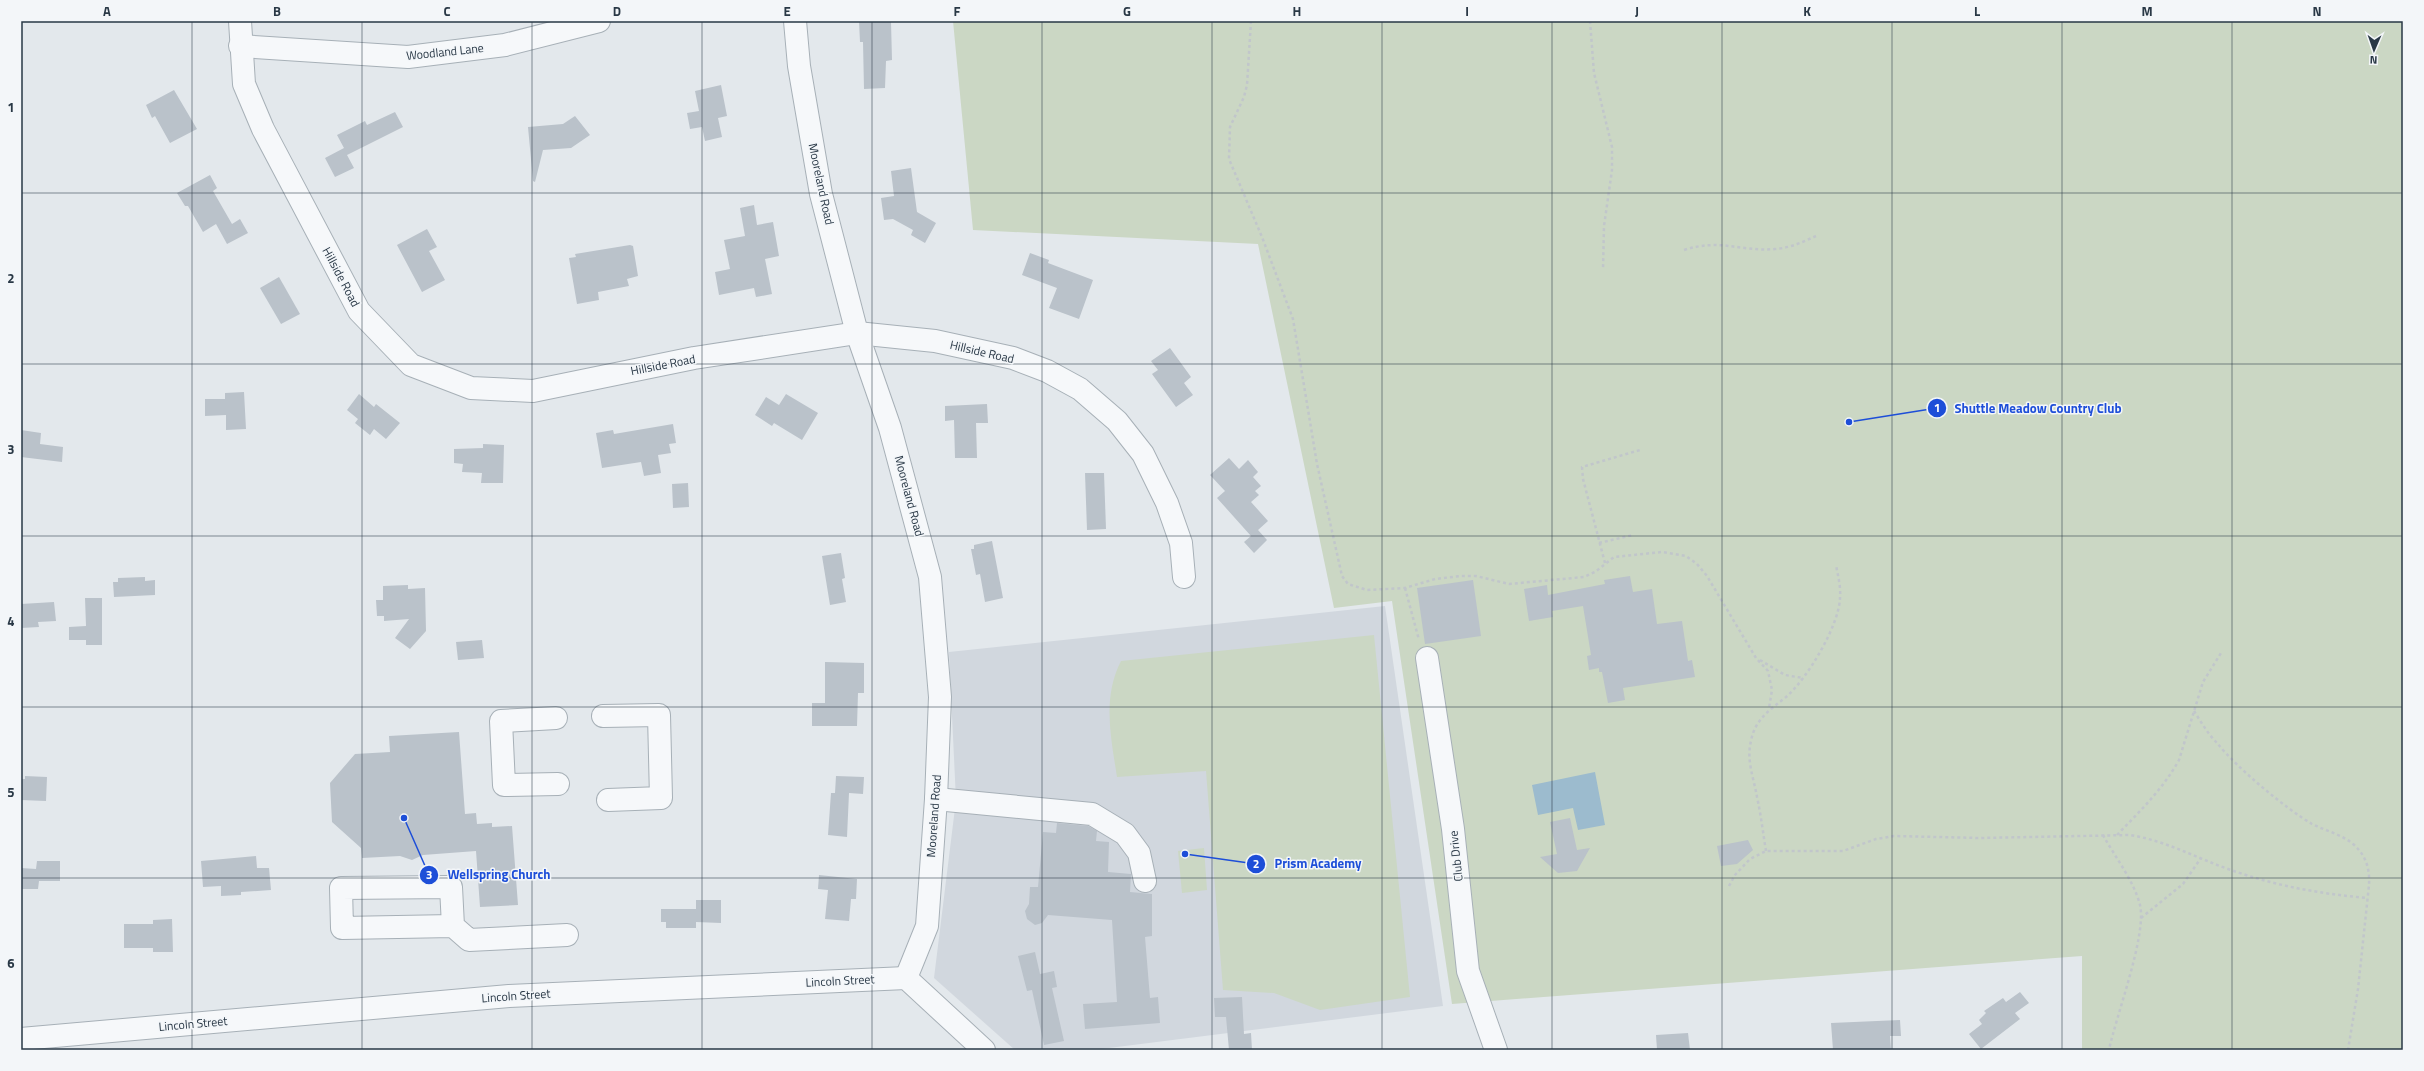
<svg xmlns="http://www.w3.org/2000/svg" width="2424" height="1071" font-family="'Titillium Web',sans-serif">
<rect width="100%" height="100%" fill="#e3e8ec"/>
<path fill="#d1d7de" d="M1385 606 1443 1006 1093 1050H1015L934 978 956 800 949 652Z"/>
<g fill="#cbd7c4">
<path d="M953 21H2403V1050H2082V956L1452 1004 1392 601 1334 608 1258 244 973 230Z"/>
<path d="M1374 635 1410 997 1320 1010 1274 993 1223 990 1206 771 1117 777C1111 738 1102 698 1121 661Z"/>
<path d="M1204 848 1207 890 1182 893 1178 851Z"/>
</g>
<path fill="#9cbbce" d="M1595 772 1605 825 1578 830 1573 808 1538 815 1532 785Z"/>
<g fill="#bac2ca">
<path d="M859 21 891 22 892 60 886 61 885 88 864 89 863 42H860Z"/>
<path d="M721 85 727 116 718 118 722 137 705 141 702 127 690 129 687 113 699 111 695 91Z"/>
<path d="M174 90 197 129 170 143 155 116 152 118 146 105Z"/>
<path d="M395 112 403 127 347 155 354 168 335 177 325 158 344 148 337 135 365 121 367 125Z"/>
<path d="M575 116 590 135 571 148 543 150 535 182 533 181 528 127 563 124Z"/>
<path d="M911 168 917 212 936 223 925 243 911 235 913 230 893 219 884 220 881 198 894 196 891 171Z"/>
<path d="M210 175 217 188 213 191 232 224 240 219 248 233 227 244 216 224 203 232 188 206H185L177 193Z"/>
<path d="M754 205 757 225 773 222 779 256 765 259 772 294 756 297 754 288 719 295 715 272 730 269 724 240 745 236 740 208Z"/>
<path d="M427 229 437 247 429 251 445 280 422 292 397 245Z"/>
<path d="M630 245 633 246 638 276 627 279 629 286 598 292 599 300 577 304 569 258 576 257 575 254Z"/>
<path d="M1030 253 1049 260 1048 263 1093 280 1079 319 1049 308 1057 288 1022 275Z"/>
<path d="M279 277 300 314 281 324 260 288Z"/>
<path d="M1170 348 1191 377 1184 383 1193 395 1176 407 1152 374 1158 370 1151 361Z"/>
<path d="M244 392 246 429 226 430V415L205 416V399H225V393Z"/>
<path d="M359 394 374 407 376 404 400 423 386 439 374 429 370 435 355 423 358 419 347 410Z"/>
<path d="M786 394 818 413 802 440 774 423 772 426 755 415 766 397 779 405Z"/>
<path d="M987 404 988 423H976L977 458H955L954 420 945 421V406Z"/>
<path d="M673 424 676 443 669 444 671 453 658 455 661 473 644 476 641 462 602 468 596 433 613 430 614 434Z"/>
<path d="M21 430 41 433 40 444 63 447 62 462 21 457Z"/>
<path d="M483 444 504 445 503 483H481L482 473 462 472 463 464 454 463V449L483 448Z"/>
<path d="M1229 458 1239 469 1248 460 1258 472 1253 477 1261 486 1255 491 1259 495 1251 502 1268 521 1258 530 1267 540 1254 553 1244 542 1251 536 1217 498 1225 491 1210 475Z"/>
<path d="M1085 473H1104L1106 529 1087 530Z"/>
<path d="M688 483 689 507 673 508 672 484Z"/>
<path d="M992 541 1003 598 985 602 980 574 976 575 971 549H974V545Z"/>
<path d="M841 553 845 578 842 579 846 602 830 605 822 556Z"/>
<path d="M1630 576 1633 592 1652 589 1657 624 1682 621 1688 661 1692 660 1695 677 1623 688 1625 700 1608 703 1602 672H1599V668L1589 670 1587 656 1591 655 1583 606 1552 611 1553 617 1529 621 1524 589 1547 585 1548 595 1605 584 1604 580Z"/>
<path d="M145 577V581L155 580V595L114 597 113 582H118V578Z"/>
<path d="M1473 580 1481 636 1425 644 1417 588Z"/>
<path d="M408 585V589L425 588 426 631 410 649 395 638 409 619 384 621V616H377L376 600H383V586Z"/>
<path d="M85 598H102V645H86V640H69V627L86 626Z"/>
<path d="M54 602 56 621 38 622 39 627 21 628V604Z"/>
<path d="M482 640 484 658 458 660 456 642Z"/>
<path d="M825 662 864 663V693H858L857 726H812V703H825Z"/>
<path d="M459 732 465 814 476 813 477 824 492 823V827L512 826 518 905 480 907 476 851 423 855 412 860 400 856 362 858 361 848 332 822 330 783 355 754 390 752 389 736Z"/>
<path d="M25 776 47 777 46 801 21 800V779H25Z"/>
<path d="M836 776 864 777 863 794 849 793 847 837 828 835 831 793H835Z"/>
<path d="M1570 818 1577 850 1590 848 1577 871 1558 873 1540 857 1557 854 1550 822Z"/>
<path d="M1057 823 1088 826 1097 831 1096 841 1109 842 1108 872 1131 874 1130 892 1152 894V936L1145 937 1150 998 1158 997 1160 1023 1085 1029 1083 1004 1117 1002 1112 920 1048 915 1042 923 1035 925 1027 919 1025 911 1029 904 1030 887H1038L1043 832 1056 833Z"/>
<path d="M1748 840 1753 850 1737 864 1721 866 1717 846Z"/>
<path d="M256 856 257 868H269L271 890 241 892V895L221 896V886L203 887 201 861Z"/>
<path d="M37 861H60V881H39L38 889H21V868L36 869Z"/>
<path d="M819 875 857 879 856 899H851L849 921 825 919 828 890 818 889Z"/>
<path d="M696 900H721V923L696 922V928H666V922H661V909H696Z"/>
<path d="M172 919 173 952H153V948H124V924H153V920Z"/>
<path d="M1035 952 1040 974 1054 971 1057 987 1052 988 1064 1041 1044 1045 1032 990 1027 991 1018 956Z"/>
<path d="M2020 992 2029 1003 2015 1013 2020 1019 1981 1049 1969 1034 1982 1024 1979 1020 1986 1013 1984 1011 2003 998 2006 1002Z"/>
<path d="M1242 997 1244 1034 1251 1033 1252 1050H1229L1226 1017H1215L1214 998Z"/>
<path d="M1900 1020 1901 1036H1890L1891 1050H1833L1831 1023Z"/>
<path d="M1688 1033 1690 1050H1657L1656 1035Z"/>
</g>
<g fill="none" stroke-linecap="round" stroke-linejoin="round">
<g stroke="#a7b0b7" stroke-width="24">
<g id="minor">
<path d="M240 21 244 84 263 129 359 311 411 365 471 388 533 391 694 358 857 333 935 341 1013 358 1047 371 1080 389 1117 421 1143 454 1167 503 1181 543 1184 577"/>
<path d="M795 21 799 66 821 194 857 333 890 428 930 577 940 697 936 799 927 926 906 978"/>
<path d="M240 46 408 57 505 45 599 21"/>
<path d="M1427 658 1453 829 1468 971 1496 1050"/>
<path d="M603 716 659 715 661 798 608 800"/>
<path d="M556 718 501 721 504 785 558 784"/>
<path d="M936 799 1092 814 1125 834 1139 853 1145 881"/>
<path d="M453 926 451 887 341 888 342 928 453 926 469 940 567 935"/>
<path d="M21 1039 509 996 906 978 984 1050"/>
</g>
</g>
<g stroke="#c1c6cb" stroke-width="2.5" stroke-dasharray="3 3" stroke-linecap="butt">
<path d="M1251 21 1247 85 1244 97 1230 127 1229 159 1262 237 1293 319 1317 464 1342 576 1348 584 1367 590 1405 588 1435 579 1461 576H1476L1509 584 1584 577 1595 572 1614 557 1662 552 1686 556 1697 564 1707 576 1756 658 1768 671 1772 690 1769 708"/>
<path d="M1590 21 1594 73 1612 147V170L1604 226 1603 270"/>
<path d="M1684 250C1721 238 1740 252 1775 249 1790 248 1803 242 1816 236"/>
<path d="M1599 543 1633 535"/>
<path d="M1605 563 1583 479 1582 467 1640 450"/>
<path d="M1405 588 1419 640"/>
<path d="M1760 660 1785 675 1803 678"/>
<path d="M2194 711C2201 722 2208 734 2217 743 2237 768 2285 808 2312 824 2326 831 2341 834 2353 844 2366 855 2370 869 2369 885L2358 989 2348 1050"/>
<path d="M2103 835C2115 857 2134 881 2140 905 2147 935 2116 1016 2109 1050"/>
<path d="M2117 835C2140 811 2163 789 2179 760L2203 682 2221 653"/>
<path d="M1766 851C1763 833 1761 815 1757 797 1754 779 1746 760 1751 741 1755 719 1770 710 1786 697 1807 679 1839 626 1840 598 1841 587 1838 576 1836 565"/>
<path d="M1729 886 1735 875 1750 859 1766 851H1843L1876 839 1894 836 1980 838 2130 835C2167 841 2196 858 2231 870 2276 886 2321 894 2368 898"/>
<path d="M2141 918 2183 884 2201 858"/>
</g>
<use href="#minor" stroke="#f6f8fa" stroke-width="22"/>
</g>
<path fill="none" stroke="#293846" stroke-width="1" stroke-opacity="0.55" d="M192 21V1050M362 21V1050M532 21V1050M702 21V1050M872 21V1050M1042 21V1050M1212 21V1050M1382 21V1050M1552 21V1050M1722 21V1050M1892 21V1050M2062 21V1050M2232 21V1050M21 193H2403M21 364H2403M21 536H2403M21 707H2403M21 878H2403"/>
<g text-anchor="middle" stroke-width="3" stroke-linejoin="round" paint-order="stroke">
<g font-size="12" fill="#293846" stroke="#f3f6f9">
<text transform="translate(445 52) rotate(-6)" y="4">Woodland Lane</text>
<text transform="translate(821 184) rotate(78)" y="4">Mooreland Road</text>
<text transform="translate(341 277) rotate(62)" y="4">Hillside Road</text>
<text transform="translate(982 352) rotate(13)" y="4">Hillside Road</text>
<text transform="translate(663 365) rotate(-11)" y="4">Hillside Road</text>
<text transform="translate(909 496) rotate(75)" y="4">Mooreland Road</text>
<text transform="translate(934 816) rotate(-86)" y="4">Mooreland Road</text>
<text transform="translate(1456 856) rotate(-96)" y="4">Club Drive</text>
<text transform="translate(840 981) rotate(-3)" y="4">Lincoln Street</text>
<text transform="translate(516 996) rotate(-4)" y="4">Lincoln Street</text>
<text transform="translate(193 1024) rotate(-5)" y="4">Lincoln Street</text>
</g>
</g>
<path fill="none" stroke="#1d4ed8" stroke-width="1.5" d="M1849 422L1937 408M1185 854L1256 864M404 818L429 875"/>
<g fill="#1d4ed8" stroke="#f3f6f9" stroke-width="1.5">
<circle cx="1849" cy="422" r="4"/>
<circle cx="1185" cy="854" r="4"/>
<circle cx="404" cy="818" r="4"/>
<circle cx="1937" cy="408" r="10"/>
<circle cx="1256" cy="864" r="10"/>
<circle cx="429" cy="875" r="10"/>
</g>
<g font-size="12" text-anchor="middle" font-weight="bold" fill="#fff">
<text x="1937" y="412">1</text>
<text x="1256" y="868">2</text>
<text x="429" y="879">3</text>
</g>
<g font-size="13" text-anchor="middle" font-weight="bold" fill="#1d4ed8" stroke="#f3f6f9" stroke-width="3" stroke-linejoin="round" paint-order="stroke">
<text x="2038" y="413">Shuttle Meadow Country Club</text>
<text x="1318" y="868">Prism Academy</text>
<text x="499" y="879">Wellspring Church</text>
</g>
<rect width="2424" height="1071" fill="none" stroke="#f3f6f9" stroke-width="44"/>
<g transform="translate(2374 50) rotate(182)" stroke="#f3f6f9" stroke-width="3" paint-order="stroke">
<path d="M0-3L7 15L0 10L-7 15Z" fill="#293846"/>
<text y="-6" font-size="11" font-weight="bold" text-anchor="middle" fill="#293846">N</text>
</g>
<rect x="22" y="22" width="2380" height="1027" fill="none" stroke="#293846" stroke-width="1.5"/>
<g font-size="13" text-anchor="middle" font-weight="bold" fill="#293846">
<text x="107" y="16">A</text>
<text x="277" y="16">B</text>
<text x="447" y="16">C</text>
<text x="617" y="16">D</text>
<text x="787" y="16">E</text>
<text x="957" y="16">F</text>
<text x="1127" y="16">G</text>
<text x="1297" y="16">H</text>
<text x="1467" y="16">I</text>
<text x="1637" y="16">J</text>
<text x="1807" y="16">K</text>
<text x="1977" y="16">L</text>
<text x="2147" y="16">M</text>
<text x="2317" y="16">N</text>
<text x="11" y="112">1</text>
<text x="11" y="283">2</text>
<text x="11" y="454">3</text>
<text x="11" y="626">4</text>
<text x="11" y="797">5</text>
<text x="11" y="968">6</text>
</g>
</svg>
